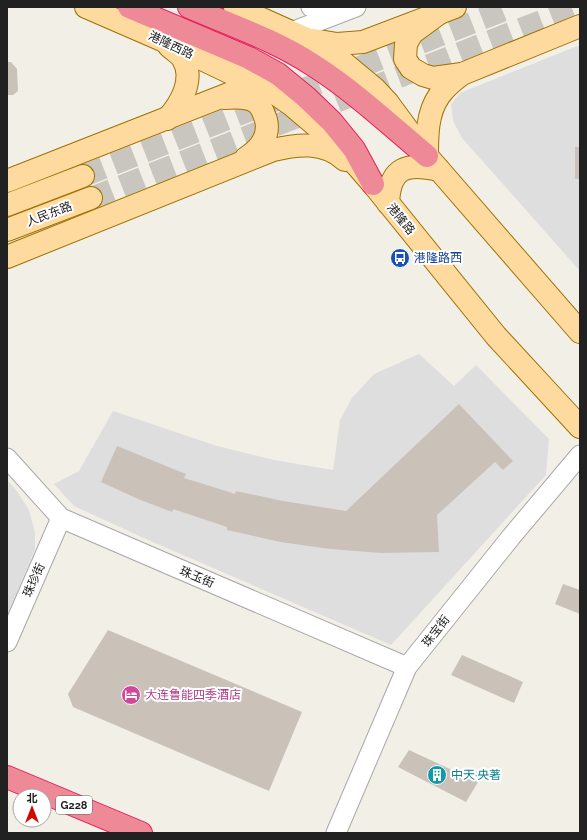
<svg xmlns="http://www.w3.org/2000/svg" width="587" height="840" font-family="Raleway,'Noto Sans SC',sans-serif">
<rect width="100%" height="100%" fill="#f2efe7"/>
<g fill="#dfdede">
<path d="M580 45V271L462 138 453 121 451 104 460 93Z"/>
<path d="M419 354 454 386 476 365 549 439 546 475 391 645 146 539 74 506 54 484 79 471 113 411 217 446 274 460 333 470 340 420 352 398 374 374Z"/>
<path d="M7 480 16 490 29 510 35 532V549L7 617Z"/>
</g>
<g fill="#cac2b9">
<path d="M7 62H11L17 69 18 91 13 95H7Z"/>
<rect x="575" y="147" width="5" height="32"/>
<path d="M459 404 513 461 503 470 495 462 437 515 439 552 381 553 330 549 280 542 227 530V527L173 509 172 512 138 499 101 482 117 446 186 474 184 478 210 486 235 494 236 491 283 501 346 511Z"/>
<path d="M563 584 580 590V614L555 604Z"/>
<path d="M108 630 302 712 269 791 73 707 68 694Z"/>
<path d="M462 655 523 682 514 703 451 675Z"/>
<path d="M409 750 478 782 466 802 398 767Z"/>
</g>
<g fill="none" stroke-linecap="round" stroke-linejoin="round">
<g stroke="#c8c6bf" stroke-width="22" stroke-dasharray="22 11" stroke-linecap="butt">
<path d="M83 176 512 7"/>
<path d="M91 198 577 7"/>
</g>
<g stroke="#a8a8a8" stroke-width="21">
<g id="minor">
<path d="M311 7 332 16"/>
<path d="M291 32 356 7"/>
<path d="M7 458 61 518 407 667"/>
<path d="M7 642 61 518"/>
<path d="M336 833 407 667 511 537 580 455"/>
</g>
</g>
<g stroke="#9e7100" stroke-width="24">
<g id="major">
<path d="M86 7 162 40 254 84 266 87 293 106 339 145 373 184 496 336 580 427"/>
<path d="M235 7 309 40 339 59 375 89 388 103 427 156 580 332"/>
<path d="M438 14 412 33 406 44 405 59 411 68 423 75 433 78 462 74 580 26"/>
<path d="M313 40 337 44 363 42 455 7"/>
<path d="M224 98C235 97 249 96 257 103 262 107 264 114 266 120 270 136 260 149 246 158"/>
<path d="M167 119C181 104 195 79 183 59 180 54 173 50 169 46"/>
<path d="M427 156C427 136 427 113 439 96 445 87 454 80 462 74"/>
<path d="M7 181 254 84"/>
<path d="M388 203C390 166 407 163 439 170"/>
<path d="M7 205 83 176"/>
<path d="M7 230 91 198"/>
<path d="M7 257 273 150C298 144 324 141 345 160"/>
</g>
</g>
<g stroke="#e91b58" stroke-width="24">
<g id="highway">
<path d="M129 7 249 58 278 74 306 97 332 122 354 149 373 184"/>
<path d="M189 7C230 25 275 40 313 65 354 91 390 125 427 156"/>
<path d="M7 777 141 833"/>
</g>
</g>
<use href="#minor" stroke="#fff" stroke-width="19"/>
<use href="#major" stroke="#ffda9f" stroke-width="22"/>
<use href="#highway" stroke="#ee8a98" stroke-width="22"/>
</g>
<defs>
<g id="bus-disc" transform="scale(1)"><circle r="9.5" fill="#1a4fb4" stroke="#fff"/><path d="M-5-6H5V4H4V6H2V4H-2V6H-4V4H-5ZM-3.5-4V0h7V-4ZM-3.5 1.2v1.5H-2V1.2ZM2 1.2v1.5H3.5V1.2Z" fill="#fff"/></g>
<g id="hotel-disc" transform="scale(1)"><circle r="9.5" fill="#d1479c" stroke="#fff"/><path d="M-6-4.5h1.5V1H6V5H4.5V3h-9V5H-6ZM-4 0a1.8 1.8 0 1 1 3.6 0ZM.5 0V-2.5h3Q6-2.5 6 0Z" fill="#fff"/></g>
<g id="building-disc" transform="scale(1)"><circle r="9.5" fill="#0f9aa8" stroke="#fff"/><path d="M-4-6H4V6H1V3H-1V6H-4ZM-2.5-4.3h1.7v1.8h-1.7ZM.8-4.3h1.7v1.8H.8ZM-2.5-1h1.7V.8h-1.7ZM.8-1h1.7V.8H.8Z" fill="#fff"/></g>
</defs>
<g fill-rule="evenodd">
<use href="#bus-disc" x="400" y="258"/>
<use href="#hotel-disc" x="131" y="695"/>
<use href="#building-disc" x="437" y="775"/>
</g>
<g text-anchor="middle" stroke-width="4" stroke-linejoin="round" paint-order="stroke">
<rect fill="#fff" stroke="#646464" stroke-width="1" x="56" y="796" width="36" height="18" rx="3"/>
<g font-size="11" font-weight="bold" fill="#212121">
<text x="74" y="809">G228</text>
</g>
<g font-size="12" fill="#212121" stroke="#fff">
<text transform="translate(171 45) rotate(25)" y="4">港隆西路</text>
<text transform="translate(49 214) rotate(-21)" y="4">人民东路</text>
<text transform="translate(401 219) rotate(51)" y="4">港隆路</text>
<text transform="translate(197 577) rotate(23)" y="4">珠玉街</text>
<text transform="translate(34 580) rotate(-66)" y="4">珠珍街</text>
<text transform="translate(436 631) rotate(-52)" y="4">珠宝街</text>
</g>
<g font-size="12" fill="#164399" stroke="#fff" text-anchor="start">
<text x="414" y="262">港隆路西</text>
</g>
<g font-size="12" fill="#b23c85" stroke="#fff" text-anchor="start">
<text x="145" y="699">大连鲁能四季酒店</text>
</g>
<g font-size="12" fill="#0d838f" stroke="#fff" text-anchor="start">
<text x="451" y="779">中天·央著</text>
</g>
</g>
<rect width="587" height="840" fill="none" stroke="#212121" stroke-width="16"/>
<g transform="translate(32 808)"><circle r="19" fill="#ffffff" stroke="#a6a6a6"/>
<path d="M0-3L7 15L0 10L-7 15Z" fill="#d20900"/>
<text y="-6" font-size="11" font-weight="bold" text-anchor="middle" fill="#212121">北</text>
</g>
</svg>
